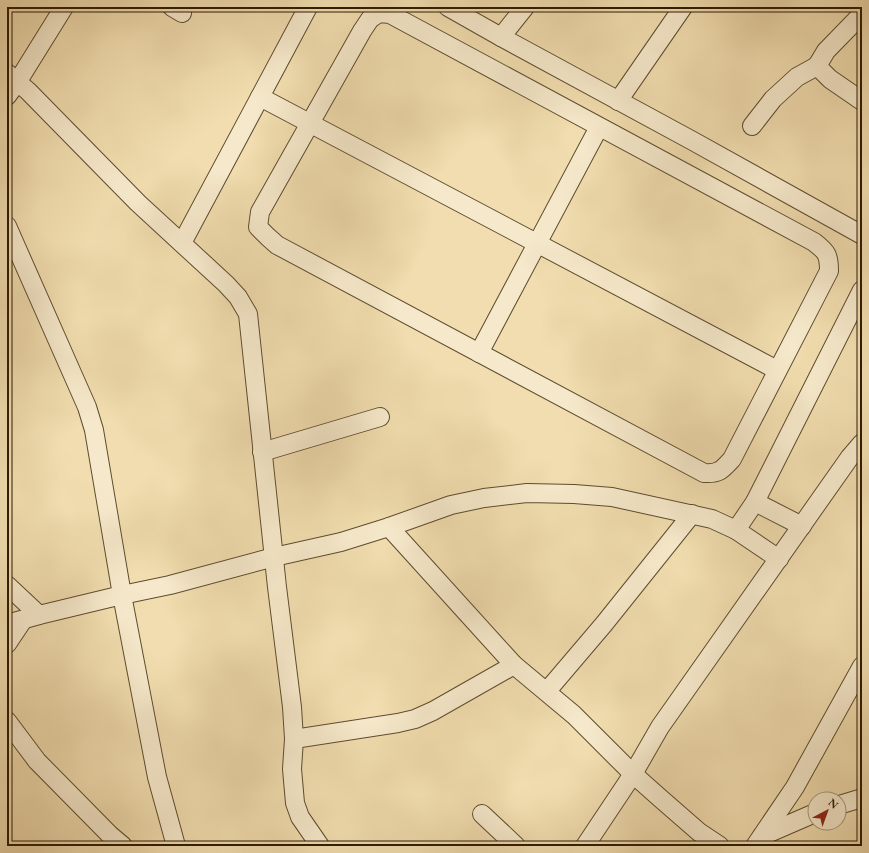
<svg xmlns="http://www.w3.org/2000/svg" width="869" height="853" font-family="'EB Garamond',serif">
<rect width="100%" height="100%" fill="#f1ddaf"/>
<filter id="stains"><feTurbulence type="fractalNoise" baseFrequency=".005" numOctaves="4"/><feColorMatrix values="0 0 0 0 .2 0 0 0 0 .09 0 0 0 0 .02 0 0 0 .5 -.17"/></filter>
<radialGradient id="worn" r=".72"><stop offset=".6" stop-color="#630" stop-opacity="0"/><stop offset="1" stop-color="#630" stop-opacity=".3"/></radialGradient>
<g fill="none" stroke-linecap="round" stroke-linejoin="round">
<g stroke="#5e4c2f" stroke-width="20">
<g id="minor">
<path d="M172 7 182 13"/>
<path d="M448 7 501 37 691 140 862 235"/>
<path d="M379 13 390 14 814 242C827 252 829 255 829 271L732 459C722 470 719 474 704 473L277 245 268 237 258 227 260 212 362 31 370 19Z"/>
<path d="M862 14 826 51 817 66 830 79 862 101"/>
<path d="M501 37 525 7"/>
<path d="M7 73 28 91 138 203 226 284 238 297 248 314 277 587 292 707 294 739 292 769 295 803 300 817 320 846"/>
<path d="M7 96 18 81 64 7"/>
<path d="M260 97 777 370"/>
<path d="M618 101 683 7"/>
<path d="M752 126 773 99 797 77 817 66"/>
<path d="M7 226 87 407 94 430 122 595 157 777 176 846"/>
<path d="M182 243 308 7"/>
<path d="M479 353 599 127"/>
<path d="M262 452 380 417"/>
<path d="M755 502 862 290"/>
<path d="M389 527 514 665 574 715 633 774 660 798 699 832 720 846"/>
<path d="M736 530 755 502 802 526"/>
<path d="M7 585 39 615"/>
<path d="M7 624 39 615 122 595 170 585 274 557 341 542 389 527 451 505 484 498 527 493 574 494 612 497 712 519 736 530 779 559"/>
<path d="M7 644 23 620"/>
<path d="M547 691 604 624 692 514"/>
<path d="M7 721 37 761 110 835 123 846"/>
<path d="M294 739 398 723 415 719 433 711 514 665"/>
<path d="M839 805 862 798"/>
<path d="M482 814 516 846"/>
<path d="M762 836 815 813"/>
<path d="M585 846 633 774 660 727 850 457 862 443"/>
<path d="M755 846 795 787 862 666"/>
</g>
</g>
<use href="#minor" stroke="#f6e9cb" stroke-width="18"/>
</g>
<rect width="869" height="853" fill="none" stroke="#f1ddaf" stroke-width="24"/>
<rect x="8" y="8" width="853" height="837" fill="none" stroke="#2d1b04" stroke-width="2"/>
<rect x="12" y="12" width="845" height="829" fill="none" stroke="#2d1b04"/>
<g transform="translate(827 811) rotate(41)"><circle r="19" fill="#f6e9cb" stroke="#a6977b"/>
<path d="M0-3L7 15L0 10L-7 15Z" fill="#8f2418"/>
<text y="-6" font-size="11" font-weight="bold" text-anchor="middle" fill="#2d1b04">N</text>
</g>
<rect width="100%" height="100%" filter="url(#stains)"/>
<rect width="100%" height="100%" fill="url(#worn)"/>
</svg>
